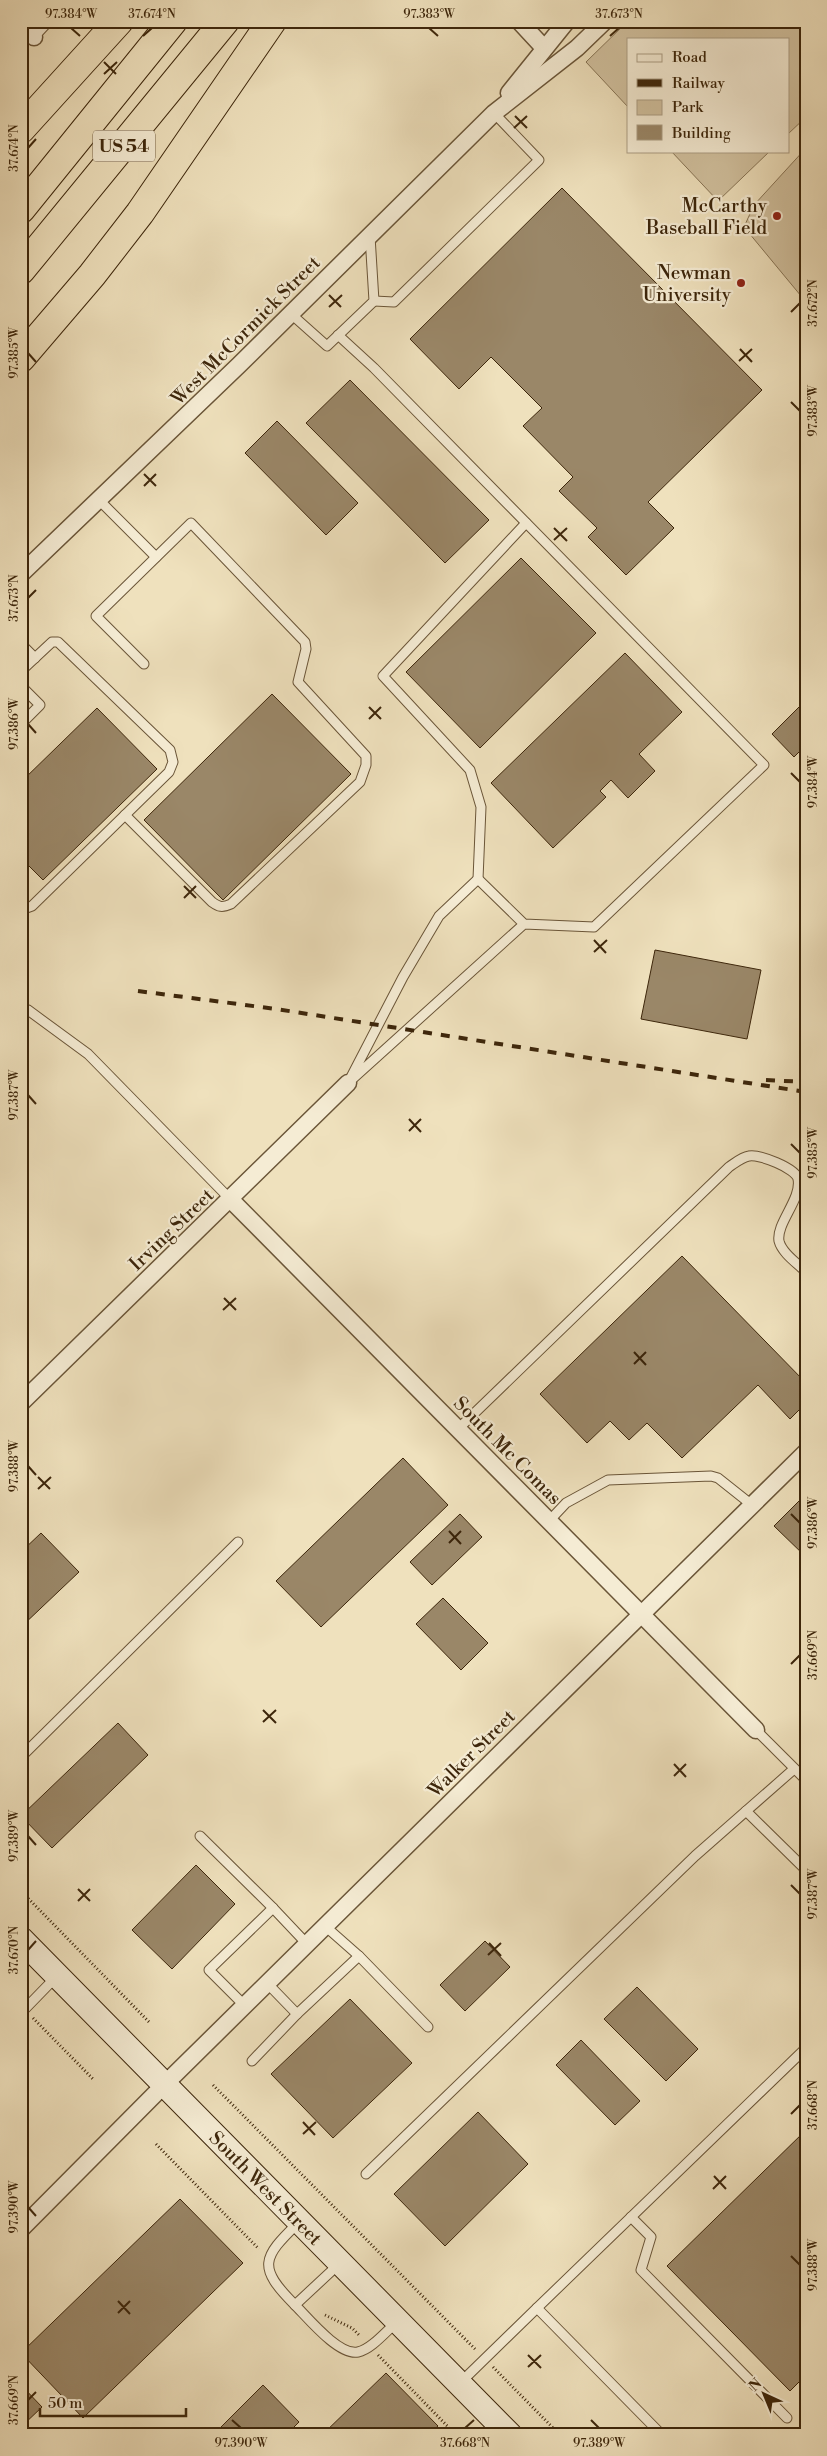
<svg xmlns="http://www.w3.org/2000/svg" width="827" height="2456" font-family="'Libre Bodoni',serif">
<rect width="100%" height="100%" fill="#efe1bd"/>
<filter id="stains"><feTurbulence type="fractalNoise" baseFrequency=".004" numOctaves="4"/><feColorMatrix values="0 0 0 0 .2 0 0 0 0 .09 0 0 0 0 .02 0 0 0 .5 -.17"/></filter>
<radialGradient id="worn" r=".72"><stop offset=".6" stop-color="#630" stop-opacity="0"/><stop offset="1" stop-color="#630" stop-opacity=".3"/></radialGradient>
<g fill="#d1c19f" stroke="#877455">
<path d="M628 21H806V117L788 134V39H628V107L586 62Z"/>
<path d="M806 148V302L744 227 754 205Z"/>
<path d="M671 151H770L718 201Z"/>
</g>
<g fill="#9a8768" stroke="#3d260b">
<path d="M562 188 762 390 648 502 674 528 626 575 588 537 597 528 559 491 573 477 523 426 542 408 491 357 459 389 410 339Z"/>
<path d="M350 380 489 520 445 563 306 423Z"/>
<path d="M277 421 358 503 326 535 245 453Z"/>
<path d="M521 558 596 633 480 748 406 672Z"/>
<path d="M625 653 682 712 639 754 655 771 628 798 611 780 600 791 606 797 553 848 491 783Z"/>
<path d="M272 694 351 774 223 900 144 820Z"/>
<path d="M806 700V745L794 757 772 734Z"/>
<path d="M97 708 157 769 43 880 21 858V782Z"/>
<path d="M655 950 761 970 747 1039 641 1019Z"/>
<path d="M682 1256 806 1383V1403L790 1419 758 1385 682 1458 647 1423 629 1440 610 1421 587 1443 540 1394Z"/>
<path d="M403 1458 448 1505 321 1627 276 1581Z"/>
<path d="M806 1494V1557L774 1526Z"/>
<path d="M460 1514 482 1537 432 1585 410 1562Z"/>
<path d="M41 1533 79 1572 21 1627V1552Z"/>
<path d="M443 1598 488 1643 461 1670 416 1624Z"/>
<path d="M118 1723 148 1755 52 1848 21 1816Z"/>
<path d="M196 1865 235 1904 172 1969 132 1930Z"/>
<path d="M485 1941 510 1967 465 2011 440 1985Z"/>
<path d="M637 1987 698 2049 666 2081 604 2019Z"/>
<path d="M350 1999 412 2063 333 2138 271 2074Z"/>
<path d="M581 2040 640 2101 615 2125 556 2065Z"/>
<path d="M478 2112 528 2164 445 2246 394 2194Z"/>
<path d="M806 2130V2375L790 2391 667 2266Z"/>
<path d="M180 2199 243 2263 83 2418 21 2353Z"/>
<path d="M386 2373 438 2426 428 2435H322Z"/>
<path d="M21 2385 42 2407 21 2427Z"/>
<path d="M263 2385 299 2422 286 2435H213Z"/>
</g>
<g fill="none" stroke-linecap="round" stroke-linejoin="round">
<g stroke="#6a5538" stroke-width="11">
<g id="lane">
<path d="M34 37 49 21"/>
<path d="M374 301 394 302 539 160 494 113"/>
<path d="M290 313 327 346 374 301 370 236"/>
<path d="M338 335 374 368 764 765 594 927 524 924 348 1083 403 977 439 916 478 879 524 924"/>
<path d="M99 500 156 557"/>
<path d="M21 644 35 658"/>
<path d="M21 671 52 642H58L170 750 173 762 169 772 32 906 21 910"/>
<path d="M21 686 40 705 21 724"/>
<path d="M125 815 212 902C219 907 222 908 231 904L360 782 366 765V756L298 682 306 649 305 642 191 523 96 616 144 664"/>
<path d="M478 879 481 807 470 770 383 676 526 523"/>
<path d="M21 1009 28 1010 88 1054 231 1200"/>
<path d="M458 1429 729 1167C735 1163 742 1157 749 1156 759 1154 796 1168 798 1179 802 1199 776 1223 779 1241 782 1253 797 1263 806 1272"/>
<path d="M550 1520 566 1503 608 1480 711 1476 718 1478 752 1505"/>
<path d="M756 1730 806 1780"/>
<path d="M21 1757 238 1542"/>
<path d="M746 1811 806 1870"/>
<path d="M200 1836 273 1908"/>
<path d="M325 1926 359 1956"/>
<path d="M267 1983 297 2014"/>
<path d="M245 2006 209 1970 273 1908 307 1944"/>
<path d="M21 2013 56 1977"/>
<path d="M252 2061 297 2014 359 1956 428 2027"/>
<path d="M366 2174 695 1856 794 1769"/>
<path d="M631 2217 651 2237 641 2270 787 2418"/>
<path d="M339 2264 295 2305C308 2318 339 2356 358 2352 372 2349 387 2330 398 2321"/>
<path d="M295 2305C257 2267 262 2258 298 2223"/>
<path d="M537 2308 806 2048"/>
<path d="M460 2383 537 2308 662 2435"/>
</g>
</g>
<g stroke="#6a5538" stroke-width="19">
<g id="street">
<path d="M519 21 544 48"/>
<path d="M21 24 34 37"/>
<path d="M509 93 567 21"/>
<path d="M21 574 239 365 494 113 577 48 605 21"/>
<path d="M231 1200 756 1730"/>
<path d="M21 1403 348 1083"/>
<path d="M21 2229 165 2084 806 1452"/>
</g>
</g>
<g stroke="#3d260b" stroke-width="26">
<g id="secondary">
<path id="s1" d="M21 1939 510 2435"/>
</g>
</g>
<g stroke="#3d260b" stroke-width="30">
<g id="highway">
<path d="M21 129 119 21"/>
<path d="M21 209 173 21"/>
<path d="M21 270 225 21"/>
<path d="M21 358 92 275 140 213 272 21"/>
</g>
</g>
<g stroke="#3d260b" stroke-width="3" stroke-dasharray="1 2.5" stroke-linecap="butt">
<path d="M21 1891 150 2023"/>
<path d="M33 2018 94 2080"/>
<path d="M213 2085 475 2349"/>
<path d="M156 2144 259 2249"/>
<path d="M325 2315 352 2328 360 2336"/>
<path d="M378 2355 456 2435"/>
<path d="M493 2367 560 2435"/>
</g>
<use href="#lane" stroke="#f5ecd4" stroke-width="9"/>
<use href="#street" stroke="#f5ecd4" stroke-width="16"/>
<use href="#secondary" stroke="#f5ecd4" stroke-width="24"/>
<use href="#highway" stroke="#efe1bd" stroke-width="28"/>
<g stroke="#3d260b" stroke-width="4" stroke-dasharray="9 9" stroke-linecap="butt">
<path d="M138 991 276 1009 806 1092"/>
<path d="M766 1080 806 1082"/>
</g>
</g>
<path fill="none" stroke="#3d260b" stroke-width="2" d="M71 28 80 36M429 28 438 36M143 36 152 28M610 36 619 28M104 62 116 74M104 74 117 62M515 116 527 128M514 128 527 116M28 148 36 139M329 295 341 307M329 307 342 295M791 312 800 303M740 349 752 362M28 353 36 362M739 361 752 349M791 402 800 411M144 474 156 486M144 486 156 474M554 528 567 541M554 540 567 528M28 598 36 590M369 707 381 719M369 719 381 707M28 724 36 733M791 773 800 782M184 886 196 898M184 898 196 886M594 940 606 953M594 952 607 940M28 1095 36 1104M409 1119 421 1132M409 1131 421 1119M791 1144 800 1153M224 1298 236 1310M223 1310 236 1298M634 1352 646 1365M634 1364 646 1352M28 1466 36 1475M38 1477 50 1489M38 1489 51 1477M791 1514 800 1523M449 1531 461 1544M449 1543 461 1531M791 1664 800 1655M263 1710 276 1723M263 1722 276 1710M674 1764 686 1777M674 1776 686 1764M28 1836 36 1845M791 1885 800 1894M78 1889 90 1901M78 1901 90 1889M489 1943 501 1956M28 1950 36 1941M488 1955 501 1943M791 2114 800 2105M303 2122 315 2135M303 2134 316 2122M714 2176 726 2189M713 2189 726 2176M28 2207 36 2216M791 2256 800 2265M118 2301 130 2314M118 2313 130 2301M528 2355 541 2368M528 2367 541 2355M28 2400 36 2392M232 2420 241 2428M591 2420 599 2428M465 2428 474 2420"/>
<g fill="#8f2418" stroke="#f5ecd4" stroke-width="2">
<circle cx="777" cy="216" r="5"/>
<circle cx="741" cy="283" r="5"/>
</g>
<g text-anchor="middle" stroke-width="4.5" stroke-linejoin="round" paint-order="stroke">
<rect fill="#f5ecd4" stroke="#746147" stroke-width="1" x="93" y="130.5" width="62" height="31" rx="4"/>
<g font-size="18" font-weight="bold" fill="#3d260b">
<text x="124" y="152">US 54</text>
</g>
<g font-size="19" fill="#3d260b" stroke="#f5ecd4" text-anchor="end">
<text x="767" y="212">McCarthy<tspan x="767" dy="22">Baseball Field</tspan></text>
<text x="731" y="279">Newman<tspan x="731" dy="22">University</tspan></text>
</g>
<g font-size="19" fill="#3d260b" stroke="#f5ecd4">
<text transform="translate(245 330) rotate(-45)" y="7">West McCormick Street</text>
<text transform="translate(171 1229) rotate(-44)" y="7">Irving Street</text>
<text transform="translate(508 1450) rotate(45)" y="7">South Mc Comas</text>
<text transform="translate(471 1753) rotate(-45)" y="7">Walker Street</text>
<text dy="7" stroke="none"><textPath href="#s1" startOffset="349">South West Street</textPath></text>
</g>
</g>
<rect width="827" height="2456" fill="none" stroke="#efe1bd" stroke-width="55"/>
<rect x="627" y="38" width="162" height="115" fill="#f5ecd4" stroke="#ab9d84"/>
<rect x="637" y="54" width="25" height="8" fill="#f5ecd4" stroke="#ab9d84"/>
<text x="672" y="62" font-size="15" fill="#3d260b">Road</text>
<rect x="637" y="79" width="25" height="8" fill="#3d260b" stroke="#ab9d84"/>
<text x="672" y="88" font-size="15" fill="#3d260b">Railway</text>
<rect x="637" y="100" width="25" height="15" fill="#d1c19f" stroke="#ab9d84"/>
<text x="672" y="112" font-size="15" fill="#3d260b">Park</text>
<rect x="637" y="125" width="25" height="15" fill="#9a8768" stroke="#ab9d84"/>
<text x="672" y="138" font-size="15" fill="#3d260b">Building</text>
<g transform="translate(764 2394) rotate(316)" stroke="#f5ecd4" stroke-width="4" paint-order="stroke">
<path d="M0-4L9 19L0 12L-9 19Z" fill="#3d260b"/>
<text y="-8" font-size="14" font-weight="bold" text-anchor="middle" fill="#3d260b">N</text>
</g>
<path d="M40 2408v8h146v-8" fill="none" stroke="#3d260b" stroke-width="2.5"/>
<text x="48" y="2408" font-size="15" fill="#3d260b" stroke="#f5ecd4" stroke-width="4" paint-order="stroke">50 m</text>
<rect x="28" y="28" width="772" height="2400" fill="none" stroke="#3d260b" stroke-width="2"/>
<g font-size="12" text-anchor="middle" fill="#3d260b">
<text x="71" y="18">97.384°W</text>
<text x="152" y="18">37.674°N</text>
<text x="429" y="18">97.383°W</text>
<text x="619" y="18">37.673°N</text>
<text transform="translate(14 148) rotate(-90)" y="4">37.674°N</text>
<text transform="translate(813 303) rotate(-90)" y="4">37.672°N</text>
<text transform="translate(14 353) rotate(-90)" y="4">97.385°W</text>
<text transform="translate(813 411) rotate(-90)" y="4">97.383°W</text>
<text transform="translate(14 598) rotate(-90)" y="4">37.673°N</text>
<text transform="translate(14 724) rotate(-90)" y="4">97.386°W</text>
<text transform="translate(813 782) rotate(-90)" y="4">97.384°W</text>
<text transform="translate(14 1095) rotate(-90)" y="4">97.387°W</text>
<text transform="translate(813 1153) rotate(-90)" y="4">97.385°W</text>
<text transform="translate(14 1466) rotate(-90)" y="4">97.388°W</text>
<text transform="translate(813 1523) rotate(-90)" y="4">97.386°W</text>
<text transform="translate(813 1655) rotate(-90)" y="4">37.669°N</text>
<text transform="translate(14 1836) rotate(-90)" y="4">97.389°W</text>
<text transform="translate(813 1894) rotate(-90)" y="4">97.387°W</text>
<text transform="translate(14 1950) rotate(-90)" y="4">37.670°N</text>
<text transform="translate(813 2105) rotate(-90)" y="4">37.668°N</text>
<text transform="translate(14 2207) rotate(-90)" y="4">97.390°W</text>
<text transform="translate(813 2265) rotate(-90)" y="4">97.388°W</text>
<text transform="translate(14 2400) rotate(-90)" y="4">37.669°N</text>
<text x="241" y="2447">97.390°W</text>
<text x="465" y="2447">37.668°N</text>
<text x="599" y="2447">97.389°W</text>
</g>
<rect width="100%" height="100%" filter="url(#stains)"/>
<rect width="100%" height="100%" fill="url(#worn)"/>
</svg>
